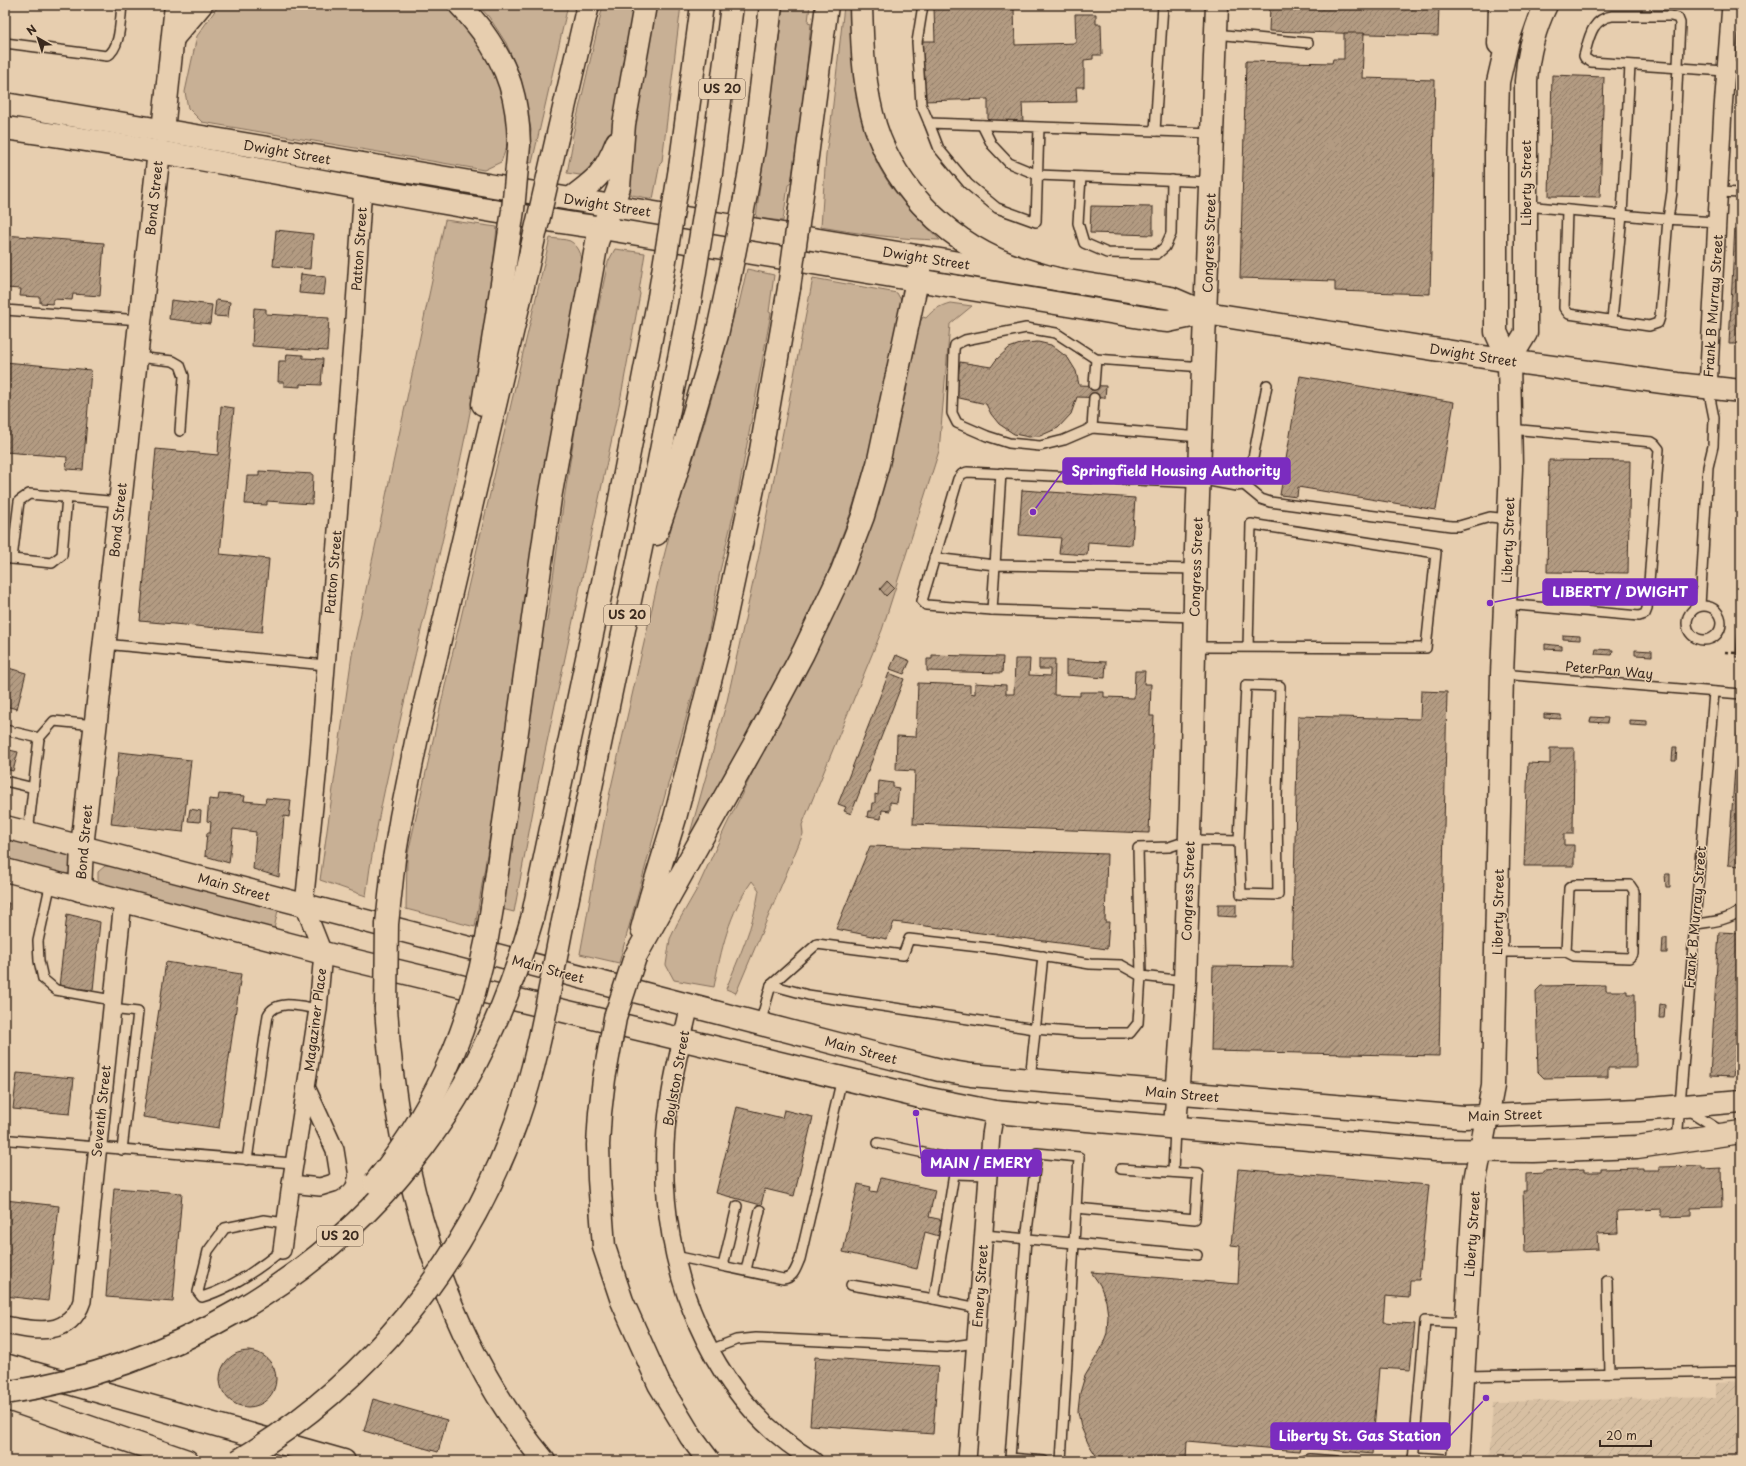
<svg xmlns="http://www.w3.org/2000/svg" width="1746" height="1466" font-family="'Playpen Sans',sans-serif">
<defs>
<pattern id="industrial-furrows" width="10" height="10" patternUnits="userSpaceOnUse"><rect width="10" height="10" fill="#d7bfa2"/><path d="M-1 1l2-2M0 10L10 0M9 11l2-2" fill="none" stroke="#b9a48b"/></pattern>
<pattern id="building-hatch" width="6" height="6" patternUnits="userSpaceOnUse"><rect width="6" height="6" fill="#b39b82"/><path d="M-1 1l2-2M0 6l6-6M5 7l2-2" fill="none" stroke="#937f6a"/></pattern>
</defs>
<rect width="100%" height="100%" fill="#e7ceaf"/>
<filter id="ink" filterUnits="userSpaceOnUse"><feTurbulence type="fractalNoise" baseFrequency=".025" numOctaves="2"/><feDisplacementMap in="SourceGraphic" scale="8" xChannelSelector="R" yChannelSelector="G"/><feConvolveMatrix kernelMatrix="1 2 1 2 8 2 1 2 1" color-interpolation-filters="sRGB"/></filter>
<g filter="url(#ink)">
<path fill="url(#industrial-furrows)" d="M1741 1380V1461H1489L1493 1402 1716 1397V1381Z"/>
<g fill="#c8b095" stroke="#826d5a">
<path d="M219 5H450L481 41 500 83 509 123 507 146 501 162 484 170 202 122 188 108 185 92 197 36Z"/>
<path d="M478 5H568L532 163 528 162 531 130 521 79 506 43 489 17Z"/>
<path d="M603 5H634L614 127 605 152 586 176 567 173 573 141 572 139Z"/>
<path d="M653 5H681L662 161 660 163 653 199 632 195 626 187 634 126Z"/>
<path d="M783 5H810L808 22 811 23 805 86 791 183 788 185 783 221 756 218C764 147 775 76 783 5Z"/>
<path d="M844 6 850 7C852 37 856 67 861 97 865 120 867 145 878 165 893 194 916 217 940 240 899 239 860 234 821 227L826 154 831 122Z"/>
<path d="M445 220 497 227C484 379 444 533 409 681 393 753 375 824 366 896L320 880 352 655Z"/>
<path d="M550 238C556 239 565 239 570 241 581 247 583 260 583 271L475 927 406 909 407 858 447 677Z"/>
<path d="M615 249 645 253 639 291 640 294 621 396 538 784 514 912 502 909 542 625 547 621 564 499 584 375 608 262Z"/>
<path d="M747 269 774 275 769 312 771 313 737 499 720 571 707 642 619 963 580 954 609 796 662 564 679 497 696 451 716 383 735 311 738 308Z"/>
<path d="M813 278 897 293 902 302 875 435 851 512 827 575 753 729 694 839 689 837 727 701 759 555Z"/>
<path d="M950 303 972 306 950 324 939 451 882 630 802 825 803 834 736 993 726 989C739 957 754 925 759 890L752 881C729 913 721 950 714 987L674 980 666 965 670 939 677 924 697 889 726 826 816 645 892 442 906 392 917 327 923 317 926 318C933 310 939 306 950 303Z"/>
<path d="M5 837 68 853 72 858 70 873 58 875 5 860Z"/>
<path d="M105 866H112L278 910 274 929 106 886 98 880V872Z"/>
</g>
<g fill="url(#building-hatch)" stroke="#3b2a1e">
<path d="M951 5H1001V9H1014L1015 45 1076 43 1075 14H1096V24H1101L1102 55H1093V59L1084 60V87H1076L1077 102 1022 103 1023 122 988 123V99L923 101 921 41H935L934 8H951Z"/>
<path d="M1270 5H1439L1438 36 1269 31Z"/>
<path d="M1344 33H1364L1362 78 1435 80 1430 294 1335 291V281L1240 278 1246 61 1332 63 1333 59H1344Z"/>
<path d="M1552 75 1604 77 1600 197 1549 196Z"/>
<path d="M1741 83V147H1737Z"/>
<path d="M1091 206 1153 207V235L1090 233Z"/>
<path d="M1735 225H1741V344H1729Z"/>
<path d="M276 230 313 234 310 269 273 266Z"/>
<path d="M5 235 104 243 100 296 73 294 72 300 53 299V304L40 303V297L20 296 21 289 5 288Z"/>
<path d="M301 274 326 277 324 295 299 293Z"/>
<path d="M171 300 212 305 210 324 169 319Z"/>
<path d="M216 300 230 302 228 317 214 316Z"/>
<path d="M254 308 266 309V314L329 318 327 351 252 346Z"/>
<path d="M1038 342 1051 345 1068 358 1076 371 1079 385 1106 386 1105 398 1077 397 1071 414 1058 428 1040 436 1029 437 1014 434 999 424 991 414 986 404 955 397 960 362 991 367 996 360 1009 348 1023 343Z"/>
<path d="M287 354 303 355V358L323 359 321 385 300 384V387L284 386V382H278L279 361H286Z"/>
<path d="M5 362 91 370 83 470 66 469 67 457 5 452Z"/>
<path d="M1300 376 1454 402 1436 510 1298 487 1297 497 1280 495Z"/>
<path d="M221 406 234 408 220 554 269 559 262 632 140 621 156 449 218 455Z"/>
<path d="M1549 460 1630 461 1628 573 1547 572Z"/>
<path d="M259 471 313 474 312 504 267 501V505L245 504 247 476H259Z"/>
<path d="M1022 490 1135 498 1132 545 1088 542 1087 555 1059 553 1061 538 1019 535Z"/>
<path d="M1741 578V657H1736Z"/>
<path d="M887 581 894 588 886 596 880 589Z"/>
<path d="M1563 635 1580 636V640L1563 639Z"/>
<path d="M1545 644 1562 646V650L1545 649Z"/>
<path d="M1596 649 1613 650 1612 655 1595 654Z"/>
<path d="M1635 650 1652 651V656L1635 655Z"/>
<path d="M896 655 910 661 904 674 890 669Z"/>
<path d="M932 655 1003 657 1002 673 927 671V659H932Z"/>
<path d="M1015 659H1030L1029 675 1050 676V669H1039V659H1055L1054 695 1080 696V692H1104V697L1134 698 1135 671H1145L1144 684H1151L1150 716H1154L1149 833 913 824 915 771 896 770 897 736 916 737 918 683 970 685V693L975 694V683L1006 685V694H1014Z"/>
<path d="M1066 660 1106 662 1105 678 1066 675Z"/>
<path d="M5 667 26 673 17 709 5 706Z"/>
<path d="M889 673 904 679 851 814 844 811 846 807 838 804Z"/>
<path d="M1421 691 1447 692 1439 1056 1211 1051 1213 966 1292 967 1298 716 1420 719Z"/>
<path d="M1739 711 1741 712V866L1728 865Z"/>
<path d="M1544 714 1561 715V719L1544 718Z"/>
<path d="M1591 717 1608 718 1607 723 1590 722Z"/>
<path d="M1630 720 1647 721V726L1630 725Z"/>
<path d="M1673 747H1677L1676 761H1672Z"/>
<path d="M1550 748H1574L1573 834H1564V845H1574V866H1524L1528 763 1550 764Z"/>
<path d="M5 749 18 752 13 771 5 769Z"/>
<path d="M119 752 191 760 183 832 111 824Z"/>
<path d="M879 781 893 783V787L899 788 897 803 890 802V811L882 810 881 819 867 817 868 811H871L872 803H875V794L878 795Z"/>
<path d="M219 794 245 796 244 801 265 803 266 798 291 800 289 817 284 816 279 877 253 869 256 832 233 829 229 863 205 856 207 833H210L211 822 207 821 209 799 218 800Z"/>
<path d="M190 809 201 811 200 822 188 821Z"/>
<path d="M870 846 1107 854 1105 922H1109L1107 949 894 922 887 939 836 929Z"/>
<path d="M1665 874H1670V887H1666Z"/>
<path d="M5 903H9L5 938Z"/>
<path d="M1218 904H1236V917L1218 916Z"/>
<path d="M67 914 100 922 93 990 59 987Z"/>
<path d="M1719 932 1741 933V1068L1734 1067 1733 1077 1710 1076Z"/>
<path d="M1663 938H1667V953H1662Z"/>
<path d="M166 962 241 974 219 1128 143 1117Z"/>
<path d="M1606 985V991H1627V994H1635L1636 1068H1608V1077L1544 1078 1538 1072 1536 991 1541 986Z"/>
<path d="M1660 1004 1665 1005 1664 1018H1659Z"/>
<path d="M17 1073 74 1078 70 1114 13 1109Z"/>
<path d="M737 1107 782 1118 784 1110 813 1117 794 1196 765 1189 761 1205 716 1193Z"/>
<path d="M1702 1166V1169L1721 1168 1722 1207 1691 1208V1216L1661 1217V1209L1617 1211 1618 1233 1597 1234 1598 1249 1525 1252 1523 1191H1526V1174L1543 1173V1171L1584 1169V1172H1601V1169L1643 1168V1170H1659V1167Z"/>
<path d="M1238 1169 1429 1185 1419 1280H1410L1409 1298 1385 1296 1383 1322 1415 1324 1410 1370 1379 1368 1372 1454 1300 1447 1299 1451 1187 1441 1186 1461H1148L1097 1457 1088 1443 1081 1427 1078 1411 1080 1393 1085 1376 1101 1349 1107 1333 1108 1316 1106 1301 1100 1285 1091 1272 1238 1284 1240 1246 1231 1245Z"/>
<path d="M881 1178 935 1190 929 1217 943 1220 939 1236 925 1232 917 1269 843 1252 858 1184 871 1187 870 1191 877 1192Z"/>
<path d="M114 1188 182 1193 173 1302 106 1297Z"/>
<path d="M5 1200 59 1206 48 1301 5 1296Z"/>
<circle cx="248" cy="1379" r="28"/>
<path d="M815 1357 938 1366 933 1434 810 1425Z"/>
<path d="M373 1399 447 1420 438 1452 364 1431Z"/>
</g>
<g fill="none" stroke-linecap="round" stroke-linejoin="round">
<g stroke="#3b2a1e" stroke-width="12">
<g id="service">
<path d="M923 5 917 42 921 104 929 123"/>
<path d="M1216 34 1308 43"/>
<path d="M5 43 107 56C121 48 120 20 122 5"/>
<path d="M1726 66 1741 67"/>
<path d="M982 125 992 145 1009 163 1038 175 1211 182"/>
<path d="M1039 127 1036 222 997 208 968 184 939 149 929 123 1213 133"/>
<path d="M1155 131 1163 5"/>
<path d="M1081 177 1078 223 1084 243 1107 253 1157 254 1165 247 1171 234 1172 180"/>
<path d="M1719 192 1741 193"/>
<path d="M1526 206 1665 219 1718 222"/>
<path d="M1567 210 1564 308 1569 314 1649 326 1658 323 1660 317 1668 219 1672 192 1680 23 1678 18 1671 16H1612C1591 19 1589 39 1584 56L1585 58 1591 62 1725 71"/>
<path d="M5 310 140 320"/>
<path d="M1612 320 1622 215 1630 65"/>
<path d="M136 357 173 361 180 365 184 376 180 431"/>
<path d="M1094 385 1096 359"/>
<path d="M1092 428 1094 398"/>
<path d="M1200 437 1092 428 1064 440 1040 446 1009 443 987 436 957 423 952 413 954 350 955 345 965 340 1026 328 1056 333 1096 359 1203 367"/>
<path d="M1199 479 1236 486 1244 485 1249 479 1267 385"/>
<path d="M1244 485 1261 499 1270 502 1451 526H1459L1490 517 1508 519"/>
<path d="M5 558 12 559 19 501 29 494 120 502"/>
<path d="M934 558 995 565 1001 473"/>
<path d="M12 559 52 563 62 555 67 497"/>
<path d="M1505 604 1639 616 1645 614 1647 609 1659 449 1655 444 1652 442 1510 429"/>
<circle cx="1704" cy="623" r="17"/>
<path d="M1700 606 1708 467 1713 446 1714 418 1708 388"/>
<path d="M992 610 926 605 922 601 958 479 962 474 967 472 1199 483"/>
<path d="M1195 617 992 610 995 565 1196 569"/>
<path d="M104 644 326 665"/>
<path d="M1194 647 1426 648 1436 553 1251 524 1248 647"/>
<path d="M1502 674 1741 694"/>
<path d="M1246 685 1280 686 1277 797 1278 895 1241 894 1239 841Z"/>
<path d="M5 730 39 738 28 833"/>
<path d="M39 738 54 721 95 725"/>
<path d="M5 781 34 788"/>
<path d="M51 882 38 941 39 961 43 979 56 990 112 1000"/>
<path d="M1574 885H1630L1634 891 1633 954 1629 958 1574 956 1566 952 1569 888Z"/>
<path d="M1695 924C1711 922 1728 921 1741 910"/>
<path d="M1497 952H1566"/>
<path d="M771 985 808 995 1035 1029 1082 1033H1130L1138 1023 1141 976 1138 848 1169 847 1190 840 1239 841"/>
<path d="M111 1009 138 1012 122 1150"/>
<path d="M760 1024 771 985 817 944 903 955 909 939 997 949 1090 964 1121 965 1141 976 1185 981"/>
<path d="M1030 1080 1043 956"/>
<path d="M1688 1110 1721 1131"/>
<path d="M11 1140 293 1163"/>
<path d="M1677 1141 1714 692"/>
<path d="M878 1143 947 1158 954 1174 988 1175"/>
<path d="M247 1160 268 1015C276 998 303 1007 318 1009"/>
<path d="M1173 1172 1175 1128"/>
<path d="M1076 1208 1195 1219 1198 1174 1121 1169"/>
<path d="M984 1235 1074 1243 1061 1461"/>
<path d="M282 1250C260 1268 229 1289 202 1297L198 1292 208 1251 225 1228 264 1220 285 1223"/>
<path d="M675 1256 783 1279C794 1278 796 1268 800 1259L842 1078"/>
<path d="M723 1266 737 1206"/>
<path d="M746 1270 760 1210"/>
<path d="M1607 1280 1609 1373"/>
<path d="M851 1285 934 1299 978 1308"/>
<path d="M934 1299 954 1174"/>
<path d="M710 1350 736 1340 756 1338 947 1347 975 1343"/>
<path d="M1464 1376 1741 1371"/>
<path d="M1413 1457 1458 1460"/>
<path d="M1044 1461 1010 1458 1026 1239 1037 1153 1079 1157 1074 1243 1197 1255"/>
<path d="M1304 1461 1310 1459 1337 1461"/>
<path d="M1413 1461 1425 1321 1466 1323"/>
</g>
</g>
<g stroke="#3b2a1e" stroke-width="20">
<g id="minor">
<path d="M1708 388 1723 109 1731 5"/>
<path d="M690 1005C679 1052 667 1098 665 1145 660 1266 707 1397 814 1461"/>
<path d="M291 1184 306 1087"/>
<path d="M282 1250 291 1184 320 1187 333 1183 338 1179 339 1175 335 1150 306 1087 318 1009 323 953 304 905 318 766 354 319 363 187"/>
<path d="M5 1325C35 1331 70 1338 82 1301L123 901"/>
<path d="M967 1461 991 1135 995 1112"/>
</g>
</g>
<g stroke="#3b2a1e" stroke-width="25">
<g id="secondary">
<path d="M1499 44 1500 5"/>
<path d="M5 104 612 206"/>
<path d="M5 128C205 155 402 200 602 228"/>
<path d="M163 131 176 5"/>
<path d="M1509 361 1526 333V81C1528 54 1534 29 1546 5"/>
<path d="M80 890 82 847 159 151"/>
<path d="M1175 1128 1185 981 1191 803 1196 549 1217 5"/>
<path d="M1458 1461 1475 1180 1493 1086 1502 674 1511 468 1509 361 1496 332V152L1498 82 1508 39 1520 5"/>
</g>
</g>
<g stroke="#3b2a1e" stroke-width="25">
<g id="primary">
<path d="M1206 313 1168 321 1158 320 602 228 612 206 1171 298 1206 313 1509 361 1677 384 1741 391"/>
<path d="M5 827 880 1055 940 1070 971 1075 1464 1117 1639 1110 1741 1101"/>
<path d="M5 870 323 953 925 1098 995 1112 1435 1150 1533 1151 1637 1147 1741 1132"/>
<path d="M5 1365 344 1461"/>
</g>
</g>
<g stroke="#3b2a1e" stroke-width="25">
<g id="motorway">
<path d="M460 5C468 13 475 22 482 31 509 68 518 99 519 145"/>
<path d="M861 5C862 41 863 78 872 114 888 181 944 239 1008 264 1025 271 1043 275 1060 280"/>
<path d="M173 38 201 5"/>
<path d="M557 138 588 5"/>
<path d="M680 168 702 5"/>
<path d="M711 173 732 5"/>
<path d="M570 199C596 180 605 173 617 142"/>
<path d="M745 199 754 147 771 5"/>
<path d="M612 206 619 187 624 124 645 5"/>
<path d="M800 209 827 5"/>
<path d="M483 404 504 271"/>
<path d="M656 534 670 494 717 335 729 279"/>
<path d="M394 859 401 817 417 737 526 273"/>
<path d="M492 908 550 498 597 242 602 228"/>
<path d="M532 919 614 530 659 297"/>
<path d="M562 926 657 471 690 302"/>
<path d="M642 929 651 896 675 818 721 638 760 456 789 288"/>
<path d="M635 957 754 745 803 653 842 571 863 516 878 464 922 257"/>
<path d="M386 1008C396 1168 441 1335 544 1461"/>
<path d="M5 1398 187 1461"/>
</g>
</g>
<path stroke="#3b2a1e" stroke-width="2.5" stroke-dasharray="4 3" stroke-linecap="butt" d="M1725 652 1736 653"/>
<use href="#service" stroke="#e7ceaf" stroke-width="9"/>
<use href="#minor" stroke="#e7ceaf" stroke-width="17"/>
<use href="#secondary" stroke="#e7ceaf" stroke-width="22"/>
<use href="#primary" stroke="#e7ceaf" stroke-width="22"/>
<use href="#motorway" stroke="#e7ceaf" stroke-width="22"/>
<g stroke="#3b2a1e" stroke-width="25" stroke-linecap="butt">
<g id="motorway-bridge">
<path d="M504 271 513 210 519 145"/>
<path d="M526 273 557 138"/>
<path d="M729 279 745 199"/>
<path d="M789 288 800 209"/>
<path d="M659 297 680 168"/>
<path d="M690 302 711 173"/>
<path d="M635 957 615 1018 604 1079 600 1113 598 1145 599 1179 604 1247 622 1301 659 1384 691 1437 709 1461"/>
<path d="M386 1008 387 924 394 859"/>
<path d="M375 1183C441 1102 477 1012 492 908"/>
<path d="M5 1393C170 1368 323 1280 424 1146 475 1078 509 1000 532 919"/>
<path d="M238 1461C368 1384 466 1263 517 1120 539 1058 549 991 562 926"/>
</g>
</g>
<use href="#motorway-bridge" stroke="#e7ceaf" stroke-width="22"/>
</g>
</g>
<g text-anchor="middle" stroke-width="3" stroke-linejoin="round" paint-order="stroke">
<g fill="#e7ceaf" stroke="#6f5b4a" stroke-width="1">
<rect x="699" y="79" width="46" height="20" rx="3"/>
<rect x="604" y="605" width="46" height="20" rx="3"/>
<rect x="317" y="1226" width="46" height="20" rx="3"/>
</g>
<g font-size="12" font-weight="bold" fill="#3b2a1e">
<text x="722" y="93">US 20</text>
<text x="627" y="619">US 20</text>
<text x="340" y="1240">US 20</text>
</g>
<g font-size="13" fill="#3b2a1e" stroke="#e7ceaf">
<text transform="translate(287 152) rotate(10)" y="5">Dwight Street</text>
<text transform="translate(1526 183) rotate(-90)" y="5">Liberty Street</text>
<text transform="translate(154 198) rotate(-84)" y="5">Bond Street</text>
<text transform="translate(607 205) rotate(9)" y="5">Dwight Street</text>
<text transform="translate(1209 243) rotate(-88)" y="5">Congress Street</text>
<text transform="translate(359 249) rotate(-86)" y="5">Patton Street</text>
<text transform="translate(926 258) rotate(9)" y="5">Dwight Street</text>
<text transform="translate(1713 306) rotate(-86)" y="5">Frank B Murray Street</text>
<text transform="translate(1473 355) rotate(9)" y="5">Dwight Street</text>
<text transform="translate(118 520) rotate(-84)" y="5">Bond Street</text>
<text transform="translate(1508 540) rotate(-88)" y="5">Liberty Street</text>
<text transform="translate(1196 567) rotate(-88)" y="5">Congress Street</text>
<text transform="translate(333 572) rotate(-85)" y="5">Patton Street</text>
<text transform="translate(1609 670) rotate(5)" y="5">PeterPan Way</text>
<text transform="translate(84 842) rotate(-85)" y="5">Bond Street</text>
<text transform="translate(234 887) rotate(15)" y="5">Main Street</text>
<text transform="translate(1188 891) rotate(-88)" y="5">Congress Street</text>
<text transform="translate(1498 912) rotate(-89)" y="5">Liberty Street</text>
<text transform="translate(1695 917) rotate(-85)" y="5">Frank B Murray Street</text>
<text transform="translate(548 969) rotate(15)" y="5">Main Street</text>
<text transform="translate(315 1020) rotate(-83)" y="5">Magaziner Place</text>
<text transform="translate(861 1050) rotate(15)" y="5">Main Street</text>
<text transform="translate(676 1078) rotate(-80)" y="5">Boylston Street</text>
<text transform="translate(1182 1094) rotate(5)" y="5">Main Street</text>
<text transform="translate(101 1111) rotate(-84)" y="5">Seventh Street</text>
<text transform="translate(1505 1115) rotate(-2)" y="5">Main Street</text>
<text transform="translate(1472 1234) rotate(-86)" y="5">Liberty Street</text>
<text transform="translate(980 1286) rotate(-86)" y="5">Emery Street</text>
</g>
</g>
<path fill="none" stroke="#7b2cbf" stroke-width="1.5" d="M1033 512L1063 471M1490 603L1543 592M916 1113L922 1163M1486 1398L1450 1436"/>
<g fill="#7b2cbf" stroke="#e7ceaf" stroke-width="1.5">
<circle cx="1033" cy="512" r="4"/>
<circle cx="1490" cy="603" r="4"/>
<circle cx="916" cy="1113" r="4"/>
<circle cx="1486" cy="1398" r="4"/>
</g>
<g fill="#7b2cbf" stroke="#7b2cbf" stroke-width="1.5">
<rect x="1063" y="458" width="227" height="26" rx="4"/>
<rect x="1543" y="579" width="154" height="26" rx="4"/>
<rect x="922" y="1150" width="119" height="26" rx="4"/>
<rect x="1271" y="1423" width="179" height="26" rx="4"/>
</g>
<g font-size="14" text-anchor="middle" font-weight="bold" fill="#fff">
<text x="1176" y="476">Springfield Housing Authority</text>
<text x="1620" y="597">LIBERTY / DWIGHT</text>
<text x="981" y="1168">MAIN / EMERY</text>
<text x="1360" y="1441">Liberty St. Gas Station</text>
</g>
<rect width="1746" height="1466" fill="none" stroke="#e7ceaf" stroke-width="20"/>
<rect x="10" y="10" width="1726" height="1446" fill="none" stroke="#3b2a1e" stroke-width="1.5" filter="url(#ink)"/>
<g transform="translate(38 38) rotate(321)" stroke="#e7ceaf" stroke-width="3" paint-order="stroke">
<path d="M0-3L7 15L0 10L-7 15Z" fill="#3b2a1e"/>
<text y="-6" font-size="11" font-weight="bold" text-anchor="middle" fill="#3b2a1e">N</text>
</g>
<path d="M1600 1440v6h51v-6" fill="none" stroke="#3b2a1e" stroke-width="2"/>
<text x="1606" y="1440" font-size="12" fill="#3b2a1e" stroke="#e7ceaf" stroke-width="3" paint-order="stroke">20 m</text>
</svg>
